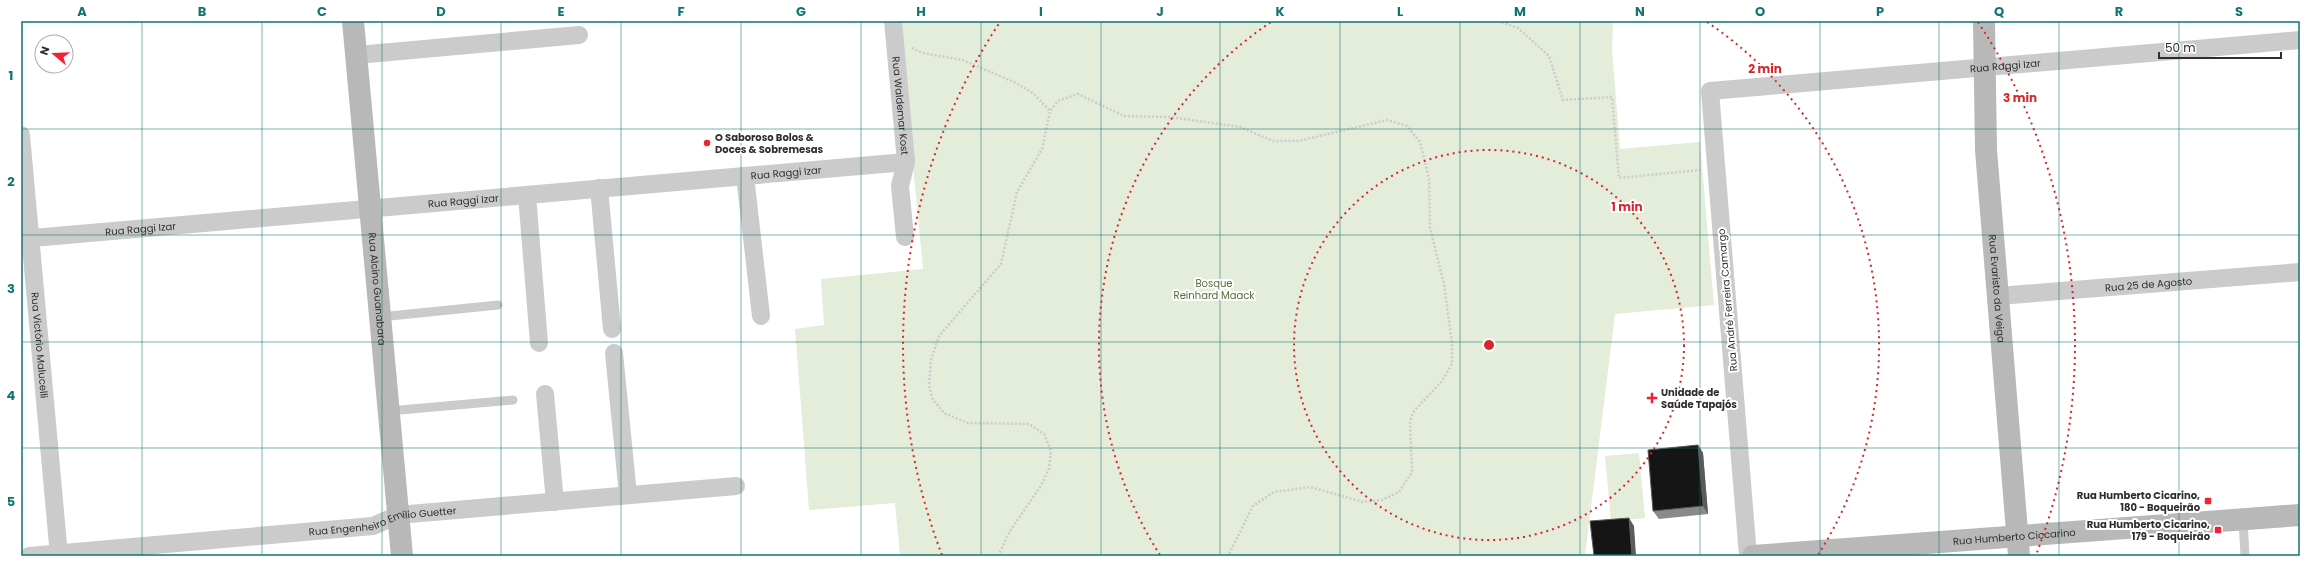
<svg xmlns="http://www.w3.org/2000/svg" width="2321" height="577" viewBox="0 0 2321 577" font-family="Poppins,sans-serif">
<rect width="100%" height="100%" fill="#fff"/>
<!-- green -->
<g fill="#e4ecda">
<path d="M 899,21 L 1613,21 L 1612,49 L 1620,149 L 1700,142 L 1714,305 L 1615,314 L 1585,556 L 900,556 L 895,503 L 809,510 L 795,329 L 824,325 L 821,279 L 923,269 Z"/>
<path d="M 1639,453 L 1645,518 L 1611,521 L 1605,456 Z"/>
</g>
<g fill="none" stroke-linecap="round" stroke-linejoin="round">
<!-- path -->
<g stroke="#cbcbcb" stroke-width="2.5" stroke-dasharray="2 2" stroke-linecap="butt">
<path d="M 1498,21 L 1518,28 L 1549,56 L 1563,100 L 1612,97 L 1619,178 L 1700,170"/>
<path d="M 912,48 L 922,53 L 963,60 L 1016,83 L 1033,93 L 1050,111"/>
<path d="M 998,556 L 1010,531 L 1040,487 L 1049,469 L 1051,451 L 1044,434 L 1029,424 L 968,423 L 944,413 L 932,398 L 929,385 L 931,360 L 939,336 L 1001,264 L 1017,192 L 1042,149 L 1050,111 L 1058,101 L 1078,94 L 1124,116 L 1170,117 L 1240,127 L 1273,141 L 1298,141 L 1387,120 L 1407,126 L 1420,142 L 1429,178 L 1430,228 L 1444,284 L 1452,343 L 1452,364 L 1442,381 L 1414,411 L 1410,421 L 1412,472 L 1399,492 L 1382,500 L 1363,502 L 1310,487 L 1274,492 L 1253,506 L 1228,556"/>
</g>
<!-- lane -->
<g stroke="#cbcbcb" stroke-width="9">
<path d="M 380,317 L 498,305"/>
<path d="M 389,411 L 513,400"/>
<path d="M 2243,519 L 2245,556"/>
</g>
<!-- street -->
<g stroke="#cbcbcb" stroke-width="18">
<path id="s1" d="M 893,21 L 906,162 L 900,186 L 905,237"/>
<path d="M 357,55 L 579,35"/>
<path id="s2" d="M 21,135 L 59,556"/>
<path d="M 745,176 L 761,316"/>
<path d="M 599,188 L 612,329"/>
<path d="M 527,195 L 539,343"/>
<path id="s3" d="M 21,239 L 906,162"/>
<path id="s4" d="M 1998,296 L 2300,272"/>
<path d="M 614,353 L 628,495"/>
<path d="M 545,394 L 555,502"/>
<path id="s5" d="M 29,556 L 373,526 L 398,515 L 736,486"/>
<path id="s6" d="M 1748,556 L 1710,91 L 2300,40"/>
</g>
<!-- secondary -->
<g stroke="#b8b8b8" stroke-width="22">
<path id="s7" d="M 353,21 L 402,556"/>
<path id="s8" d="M 1984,21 L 1986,150 L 2019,556"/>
<path id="s9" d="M 1753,556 L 2300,515"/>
</g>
</g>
<!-- wall -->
<path fill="#8a8a8a" d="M 1698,445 L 1703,453 L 1708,514 L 1659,519 L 1653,511 Z"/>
<!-- shaded-wall -->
<g fill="#5b5b5b">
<path d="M 1698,445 L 1703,453 L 1708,514 L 1703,506 Z"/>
<path d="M 1629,518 L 1634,526 L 1636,556 L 1632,556 Z"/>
</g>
<!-- building -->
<g fill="#151515" stroke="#5b5b5b">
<path d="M 1698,445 L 1703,506 L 1653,511 L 1648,450 Z"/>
<path d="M 1629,518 L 1632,556 L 1594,556 L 1590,521 Z"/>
</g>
<!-- grid -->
<path fill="none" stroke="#0f766e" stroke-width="1" stroke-opacity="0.55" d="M 142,21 L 142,556M 262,21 L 262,556M 382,21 L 382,556M 501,21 L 501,556M 621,21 L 621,556M 741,21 L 741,556M 861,21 L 861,556M 981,21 L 981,556M 1101,21 L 1101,556M 1220,21 L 1220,556M 1340,21 L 1340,556M 1460,21 L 1460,556M 1580,21 L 1580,556M 1700,21 L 1700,556M 1820,21 L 1820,556M 1939,21 L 1939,556M 2059,21 L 2059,556M 2179,21 L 2179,556M 21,129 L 2300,129M 21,235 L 2300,235M 21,342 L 2300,342M 21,448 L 2300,448"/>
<!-- distance rings -->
<g fill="none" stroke="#d62828" stroke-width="2" stroke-dasharray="2 4">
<circle cx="1489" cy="345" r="195"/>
<path d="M1160 555A390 390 0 0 1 1271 22M1707 22A390 390 0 0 1 1818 555"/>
<path d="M942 555A586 586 0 0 1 1000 22M1978 22A586 586 0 0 1 2036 555"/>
</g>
<!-- markers -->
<g fill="#f22337" stroke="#fff" stroke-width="1.5">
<circle cx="707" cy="143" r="4"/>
<path d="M1650 392h4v4h4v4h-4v4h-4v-4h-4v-4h4z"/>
<rect x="2204" y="497" width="8" height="8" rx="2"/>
<rect x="2214" y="526" width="8" height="8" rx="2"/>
</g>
<g text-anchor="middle" stroke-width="4" stroke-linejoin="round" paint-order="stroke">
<!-- street labels -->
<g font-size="10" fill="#2e2e2e" stroke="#fff">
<text dy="4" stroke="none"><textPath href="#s6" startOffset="763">Rua Raggi Izar</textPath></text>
<text dy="4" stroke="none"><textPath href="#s1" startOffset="85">Rua Waldemar Kost</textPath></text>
<text dy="4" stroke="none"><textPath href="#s3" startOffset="768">Rua Raggi Izar</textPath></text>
<text dy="4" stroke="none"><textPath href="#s3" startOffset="444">Rua Raggi Izar</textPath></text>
<text dy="4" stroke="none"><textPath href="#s3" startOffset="120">Rua Raggi Izar</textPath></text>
<text dy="4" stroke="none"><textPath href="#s4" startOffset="151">Rua 25 de Agosto</textPath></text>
<text dy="4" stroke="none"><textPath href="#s7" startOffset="269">Rua Alcino Guanabara</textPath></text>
<text dy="4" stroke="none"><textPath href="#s8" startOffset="268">Rua Evaristo da Veiga</textPath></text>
<text transform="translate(1727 300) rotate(-95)" y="4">Rua André Ferreira Camargo</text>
<text dy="4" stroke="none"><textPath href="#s2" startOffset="211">Rua Victório Malucelli</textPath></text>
<text dy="4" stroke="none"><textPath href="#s5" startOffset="356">Rua Engenheiro Emílio Guetter</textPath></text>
<text dy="4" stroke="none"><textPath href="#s9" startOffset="262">Rua Humberto Ciccarino</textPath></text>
</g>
<!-- poi labels -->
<g font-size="10" font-weight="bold" fill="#2e2e2e" stroke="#fff" text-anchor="start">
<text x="715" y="141">O Saboroso Bolos &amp;<tspan x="715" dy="12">Doces &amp; Sobremesas</tspan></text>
<text x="1661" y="396">Unidade de<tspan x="1661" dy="12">Saúde Tapajós</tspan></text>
<text x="2200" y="499" text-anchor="end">Rua Humberto Cicarino,<tspan x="2200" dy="12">180 - Boqueirão</tspan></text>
<text x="2210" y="528" text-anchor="end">Rua Humberto Cicarino,<tspan x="2210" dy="12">179 - Boqueirão</tspan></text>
</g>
<!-- park labels -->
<g font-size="10" fill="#526d38" stroke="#fff">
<text x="1214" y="287">Bosque<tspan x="1214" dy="12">Reinhard Maack</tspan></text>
</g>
</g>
<circle cx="1489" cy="345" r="6" fill="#d62828" stroke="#fff" stroke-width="2"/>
<g font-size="12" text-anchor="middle" font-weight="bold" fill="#d62828" stroke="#fff" stroke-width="4" stroke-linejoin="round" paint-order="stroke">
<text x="1765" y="73">2 min</text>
<text x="2020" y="102">3 min</text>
<text x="1627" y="211">1 min</text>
</g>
<!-- border -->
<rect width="2321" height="577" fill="none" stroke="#ffffff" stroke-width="44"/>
<!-- north arrow -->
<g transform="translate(54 54) rotate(289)"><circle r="19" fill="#ffffff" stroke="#ababab"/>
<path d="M0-3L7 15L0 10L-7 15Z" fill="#f22337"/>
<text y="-6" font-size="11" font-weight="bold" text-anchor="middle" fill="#2e2e2e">N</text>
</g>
<!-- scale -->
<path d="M2159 52v6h122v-6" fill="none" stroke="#2e2e2e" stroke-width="2"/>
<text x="2165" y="52" font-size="12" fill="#2e2e2e" stroke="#ffffff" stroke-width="3" paint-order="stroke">50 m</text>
<rect x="22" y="22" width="2277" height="533" fill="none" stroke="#0f766e" stroke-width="1.5"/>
<g font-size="13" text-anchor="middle" font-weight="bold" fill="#0f766e">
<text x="82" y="16">A</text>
<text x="202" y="16">B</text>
<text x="322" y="16">C</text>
<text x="441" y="16">D</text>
<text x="561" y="16">E</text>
<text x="681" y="16">F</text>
<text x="801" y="16">G</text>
<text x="921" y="16">H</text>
<text x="1041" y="16">I</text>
<text x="1160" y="16">J</text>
<text x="1280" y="16">K</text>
<text x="1400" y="16">L</text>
<text x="1520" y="16">M</text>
<text x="1640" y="16">N</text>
<text x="1760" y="16">O</text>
<text x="1880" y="16">P</text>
<text x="1999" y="16">Q</text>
<text x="2119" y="16">R</text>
<text x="2239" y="16">S</text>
<text x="11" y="80">1</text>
<text x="11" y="186">2</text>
<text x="11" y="293">3</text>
<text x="11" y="400">4</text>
<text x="11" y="506">5</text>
</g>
</svg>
